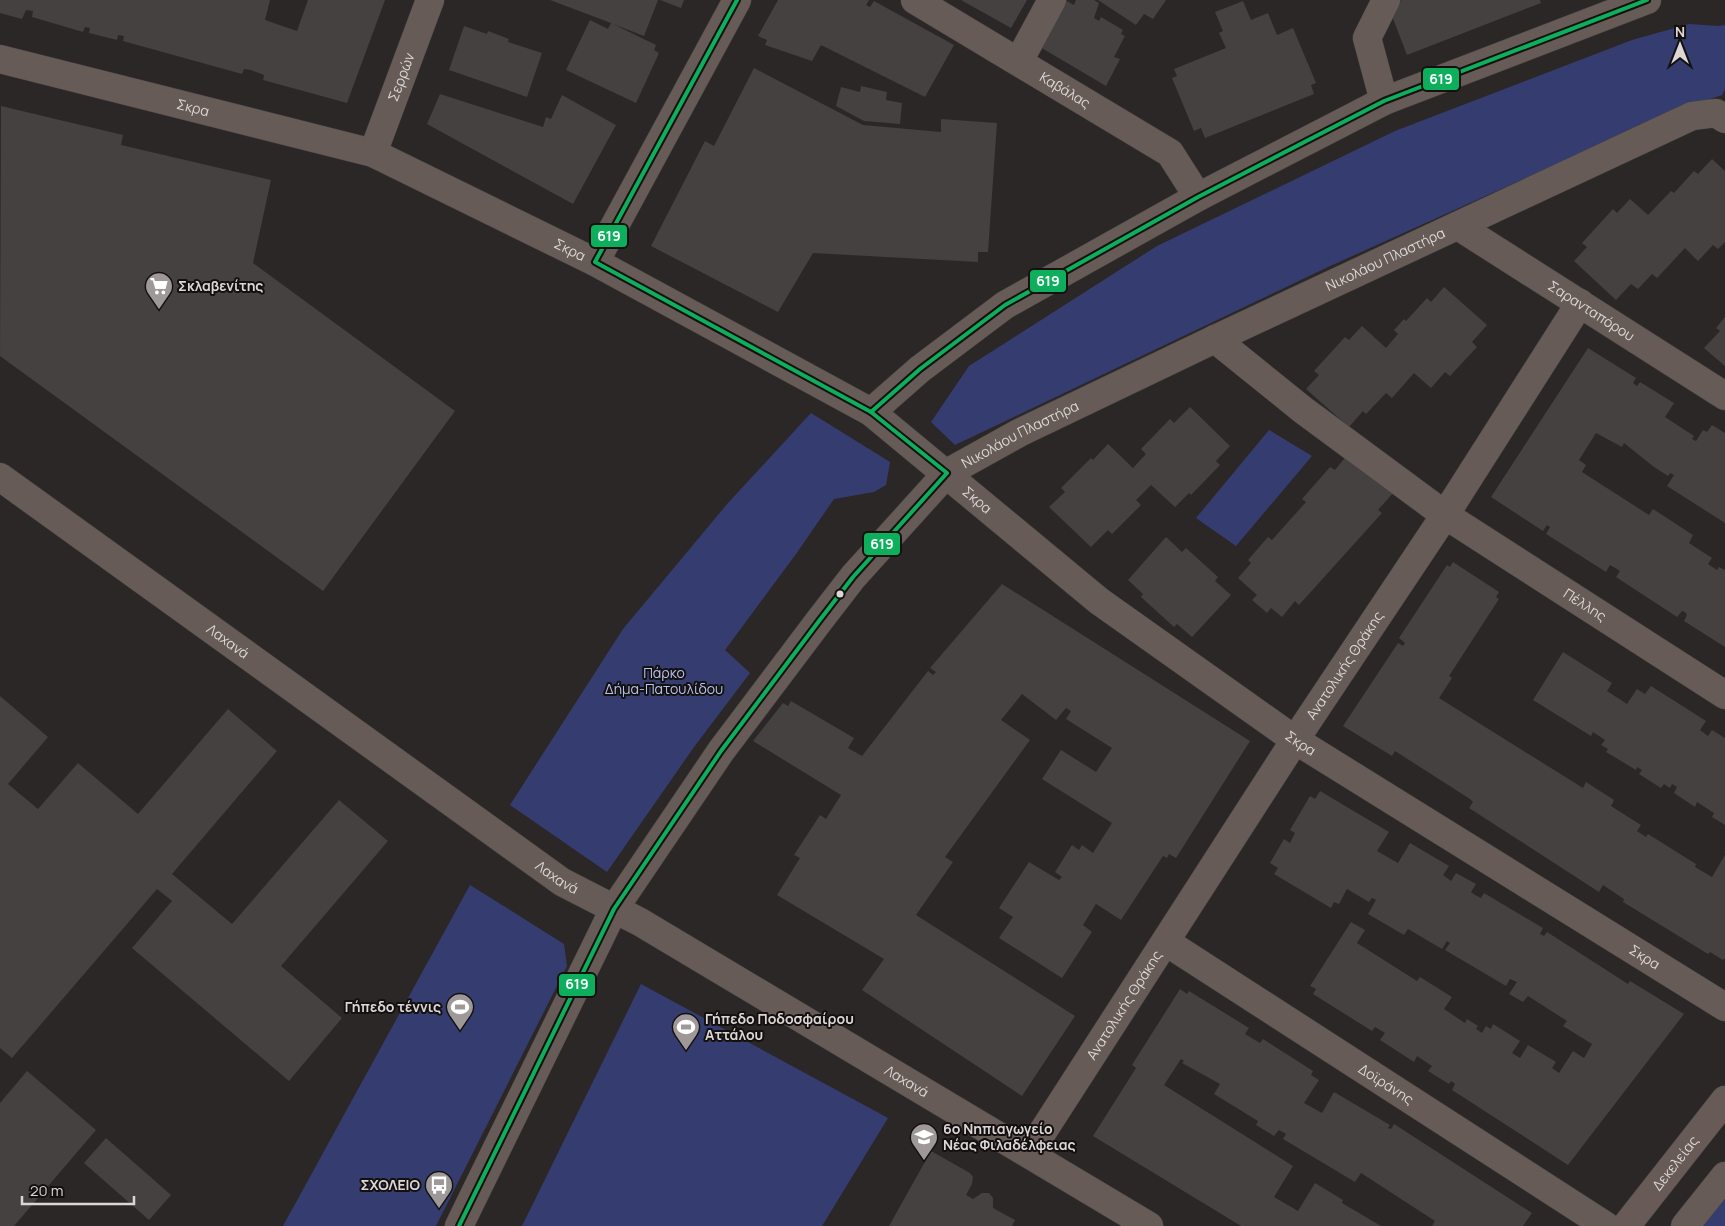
<svg xmlns="http://www.w3.org/2000/svg" width="1725" height="1226" viewBox="0 0 1725 1226" font-family="Manrope,sans-serif">
<rect width="100%" height="100%" fill="#2b2726"/>
<!-- park -->
<g fill="#353d70">
<path d="M 1689,24 L 1718,26 L 1725,25 L 1725,89 L 1722,95 L 1674,111 L 1328,267 L 955,445 L 931,422 L 969,366 L 1157,246 L 1395,131 L 1632,40 Z"/>
<path d="M 811,413 L 890,462 L 886,485 L 874,492 L 834,499 L 796,554 L 725,650 L 750,673 L 694,747 L 607,872 L 510,805 L 623,629 L 728,503 Z"/>
<path d="M 1269,430 L 1312,456 L 1236,546 L 1196,518 Z"/>
<path d="M 470,885 L 564,944 L 567,966 L 436,1226 L 283,1226 Z"/>
<path d="M 641,984 L 888,1118 L 822,1226 L 522,1226 Z"/>
<path d="M 1725,1191 L 1725,1226 L 1696,1226 Z"/>
</g>
<!-- building -->
<g fill="#444140">
<path d="M 0,0 L 270,0 L 265,20 L 297,31 L 308,0 L 385,0 L 347,103 L 263,80 L 264,75 L 251,70 L 244,69 L 242,74 L 123,41 L 124,36 L 118,35 L 117,40 L 89,33 L 90,28 L 85,27 L 83,32 L 32,17 L 33,11 L 26,10 L 22,19 L 0,13 Z"/>
<path d="M 550,0 L 658,0 L 644,36 L 613,24 L 656,45 L 654,50 L 659,53 L 636,103 L 566,70 L 590,20 L 608,29 L 611,23 Z"/>
<path d="M 660,0 L 684,0 L 681,8 Z"/>
<path d="M 778,0 L 869,0 L 866,5 L 870,7 L 874,1 L 954,45 L 925,97 L 821,45 L 812,61 L 765,45 L 767,40 L 758,36 Z"/>
<path d="M 961,0 L 1027,0 L 1011,28 Z"/>
<path d="M 1065,0 L 1074,5 L 1076,0 L 1094,0 L 1099,3 L 1094,18 L 1099,21 L 1101,17 L 1123,30 L 1121,34 L 1125,36 L 1114,57 L 1120,59 L 1106,86 L 1035,44 Z"/>
<path d="M 1098,0 L 1166,0 L 1153,19 L 1144,14 L 1136,25 Z"/>
<path d="M 1401,0 L 1540,0 L 1541,3 L 1407,55 L 1392,16 Z"/>
<path d="M 1243,1 L 1251,20 L 1268,13 L 1277,35 L 1293,28 L 1316,83 L 1311,85 L 1314,94 L 1205,138 L 1201,128 L 1194,131 L 1172,78 L 1177,76 L 1174,69 L 1226,48 L 1219,33 L 1223,31 L 1215,12 Z"/>
<path d="M 464,26 L 487,34 L 488,31 L 509,39 L 508,42 L 542,53 L 527,97 L 449,70 Z"/>
<path d="M 754,68 L 863,125 L 941,132 L 941,119 L 997,123 L 988,252 L 978,252 L 978,262 L 813,253 L 778,312 L 651,246 L 705,141 L 714,146 Z"/>
<path d="M 861,86 L 887,92 L 886,100 L 902,103 L 900,124 L 864,121 L 836,106 L 841,87 L 860,92 Z"/>
<path d="M 440,94 L 543,127 L 546,117 L 551,119 L 562,95 L 616,125 L 573,204 L 427,124 Z"/>
<path d="M 1,106 L 123,135 L 121,145 L 271,180 L 253,263 L 455,411 L 323,591 L 0,356 Z"/>
<path d="M 1712,159 L 1725,171 L 1725,242 L 1718,249 L 1713,245 L 1698,261 L 1685,248 L 1657,278 L 1652,274 L 1638,289 L 1631,284 L 1616,300 L 1574,261 L 1587,247 L 1582,243 L 1613,209 L 1617,213 L 1630,199 L 1648,215 L 1671,191 L 1674,193 L 1694,171 L 1698,174 Z"/>
<path d="M 1444,287 L 1487,325 L 1472,342 L 1477,347 L 1450,376 L 1445,372 L 1431,388 L 1414,373 L 1392,398 L 1386,393 L 1366,414 L 1363,411 L 1349,427 L 1306,389 L 1319,375 L 1314,371 L 1345,337 L 1349,340 L 1362,326 L 1386,348 L 1398,334 L 1394,330 L 1404,319 L 1406,321 L 1427,298 L 1431,302 Z"/>
<path d="M 1725,317 L 1725,366 L 1704,348 L 1720,331 L 1716,328 Z"/>
<path d="M 1588,348 L 1636,378 L 1633,383 L 1637,386 L 1640,382 L 1674,403 L 1665,417 L 1694,436 L 1692,439 L 1696,441 L 1703,430 L 1707,432 L 1712,425 L 1725,433 L 1725,523 L 1667,486 L 1674,475 L 1670,473 L 1668,476 L 1654,467 L 1624,443 L 1622,447 L 1596,433 L 1579,460 L 1586,465 L 1582,472 L 1649,515 L 1653,509 L 1693,535 L 1689,543 L 1712,558 L 1708,564 L 1717,570 L 1719,567 L 1725,570 L 1725,647 L 1684,621 L 1687,615 L 1685,612 L 1682,611 L 1677,617 L 1616,577 L 1620,571 L 1610,565 L 1606,572 L 1546,534 L 1550,527 L 1547,525 L 1543,531 L 1491,497 Z"/>
<path d="M 1190,407 L 1230,446 L 1216,461 L 1220,465 L 1191,495 L 1189,493 L 1175,507 L 1151,485 L 1136,500 L 1141,505 L 1112,534 L 1108,530 L 1091,547 L 1049,507 L 1065,492 L 1061,488 L 1091,458 L 1093,460 L 1108,444 L 1133,468 L 1146,454 L 1141,449 L 1170,419 L 1174,423 Z"/>
<path d="M 1349,453 L 1393,493 L 1378,510 L 1382,513 L 1299,605 L 1295,601 L 1282,617 L 1271,608 L 1267,613 L 1252,600 L 1257,595 L 1238,578 L 1251,563 L 1248,560 L 1268,537 L 1272,540 L 1306,502 L 1302,499 L 1330,467 L 1335,470 Z"/>
<path d="M 1166,537 L 1182,552 L 1186,548 L 1218,577 L 1215,581 L 1231,595 L 1192,637 L 1177,624 L 1174,627 L 1141,597 L 1143,594 L 1128,580 Z"/>
<path d="M 1453,562 L 1499,592 L 1496,597 L 1499,599 L 1449,676 L 1452,678 L 1439,698 L 1583,788 L 1586,782 L 1614,800 L 1611,806 L 1641,825 L 1637,831 L 1646,837 L 1648,834 L 1696,864 L 1695,867 L 1712,877 L 1725,855 L 1725,958 L 1723,960 L 1710,952 L 1708,954 L 1623,902 L 1624,899 L 1603,885 L 1599,892 L 1469,808 L 1473,802 L 1470,799 L 1395,751 L 1392,756 L 1343,726 L 1398,643 L 1403,646 L 1405,643 L 1399,638 L 1447,565 L 1450,567 Z"/>
<path d="M 1002,584 L 1250,741 L 1176,858 L 1169,854 L 1167,858 L 1163,856 L 1121,920 L 1096,904 L 1083,925 L 1092,932 L 1062,978 L 999,938 L 1013,917 L 999,908 L 1029,862 L 1059,880 L 1062,877 L 1055,872 L 1072,845 L 1079,850 L 1082,845 L 1093,853 L 1112,823 L 1042,779 L 1061,750 L 1096,772 L 1112,748 L 1066,719 L 1071,711 L 1066,708 L 1056,720 L 1022,694 L 1001,720 L 1030,740 L 945,857 L 953,862 L 916,915 L 1075,1016 L 1022,1096 L 862,990 L 884,959 L 777,895 L 800,858 L 794,855 L 820,815 L 826,819 L 841,795 L 753,741 L 783,703 L 788,706 L 791,701 L 854,738 L 848,748 L 862,756 L 928,671 L 933,675 L 936,672 L 930,668 Z"/>
<path d="M 1563,652 L 1612,683 L 1607,691 L 1627,704 L 1637,689 L 1645,694 L 1651,686 L 1706,721 L 1700,730 L 1708,736 L 1712,730 L 1725,738 L 1725,825 L 1712,817 L 1714,813 L 1697,802 L 1695,807 L 1674,793 L 1677,787 L 1672,784 L 1670,788 L 1664,784 L 1661,788 L 1639,774 L 1642,770 L 1637,767 L 1636,770 L 1606,752 L 1608,749 L 1601,745 L 1605,740 L 1593,732 L 1591,736 L 1533,700 Z"/>
<path d="M 0,696 L 48,737 L 8,784 L 38,809 L 78,763 L 138,814 L 228,709 L 277,751 L 172,874 L 232,924 L 339,800 L 388,841 L 281,966 L 342,1018 L 289,1081 L 132,948 L 172,901 L 157,889 L 12,1058 L 0,1048 Z"/>
<path d="M 1320,791 L 1389,832 L 1377,851 L 1398,863 L 1410,843 L 1449,866 L 1443,875 L 1451,881 L 1456,873 L 1476,884 L 1471,892 L 1475,895 L 1481,898 L 1484,893 L 1543,928 L 1540,934 L 1544,936 L 1547,932 L 1628,984 L 1630,981 L 1684,1014 L 1568,1165 L 1452,1090 L 1455,1084 L 1451,1081 L 1449,1084 L 1428,1071 L 1432,1066 L 1417,1056 L 1414,1062 L 1380,1040 L 1385,1033 L 1375,1027 L 1372,1031 L 1313,994 L 1316,989 L 1310,986 L 1351,922 L 1365,930 L 1357,943 L 1417,981 L 1420,977 L 1452,997 L 1444,1009 L 1465,1023 L 1467,1019 L 1478,1026 L 1476,1029 L 1482,1033 L 1486,1026 L 1491,1029 L 1493,1024 L 1520,1041 L 1512,1053 L 1520,1058 L 1528,1045 L 1556,1062 L 1552,1068 L 1559,1073 L 1573,1051 L 1584,1058 L 1592,1044 L 1563,1026 L 1567,1021 L 1528,996 L 1523,1002 L 1509,994 L 1517,982 L 1510,979 L 1506,986 L 1445,950 L 1450,943 L 1447,941 L 1442,949 L 1408,929 L 1404,935 L 1368,914 L 1376,900 L 1372,898 L 1369,902 L 1347,889 L 1339,904 L 1334,902 L 1331,908 L 1274,874 L 1278,868 L 1270,863 L 1284,839 L 1290,843 L 1295,833 L 1290,830 L 1310,796 L 1315,799 Z"/>
<path d="M 1180,989 L 1187,994 L 1189,991 L 1249,1028 L 1245,1034 L 1260,1043 L 1263,1039 L 1313,1071 L 1311,1075 L 1319,1080 L 1304,1103 L 1322,1113 L 1334,1092 L 1390,1125 L 1388,1128 L 1391,1129 L 1394,1124 L 1532,1213 L 1523,1226 L 1432,1226 L 1435,1221 L 1361,1173 L 1355,1182 L 1283,1139 L 1286,1134 L 1279,1130 L 1274,1136 L 1256,1125 L 1258,1121 L 1214,1094 L 1220,1084 L 1182,1063 L 1184,1061 L 1181,1059 L 1164,1085 L 1293,1166 L 1274,1197 L 1298,1211 L 1315,1183 L 1343,1200 L 1342,1203 L 1381,1226 L 1241,1226 L 1093,1136 L 1136,1068 L 1132,1065 Z"/>
<path d="M 27,1071 L 96,1130 L 14,1226 L 0,1226 L 0,1103 Z"/>
<path d="M 106,1138 L 171,1195 L 149,1220 L 84,1163 Z"/>
<path d="M 931,1151 L 970,1173 L 973,1177 L 972,1184 L 966,1195 L 973,1199 L 982,1193 L 989,1193 L 993,1198 L 993,1208 L 1015,1220 L 1012,1226 L 889,1226 Z"/>
</g>
<g fill="none" stroke-linecap="round" stroke-linejoin="round">
<!-- minor casing -->
<g stroke="#464443" stroke-width="29">
<g id="minor">
<path id="s1" d="M 915,0 L 1170,153 L 1198,197"/>
<path id="s2" d="M 0,59 L 373,153 L 595,262 L 871,412 L 1099,601 L 1295,740 L 1725,1007"/>
<path d="M 1019,61 L 1052,0"/>
<path d="M 1384,101 L 1367,38 L 1386,0"/>
<path id="s3" d="M 373,153 L 430,0"/>
<path id="s4" d="M 1458,226 L 1725,396"/>
<path d="M 595,262 L 737,0"/>
<path id="s5" d="M 1215,339 L 1303,410 L 1445,515 L 1725,695"/>
<path d="M 871,412 L 920,369 L 1005,305 L 1198,197 L 1384,101 L 1647,0"/>
<path id="s6" d="M 0,477 L 562,882 L 640,922 L 1149,1226"/>
<path id="s7" d="M 1166,942 L 1606,1226"/>
<path id="s8" d="M 1029,1153 L 1295,740 L 1445,515 L 1580,303"/>
<path id="s9" d="M 459,1226 L 614,909 L 721,751 L 819,621 L 853,577 L 947,473 L 1019,433 L 1215,339 L 1692,116 L 1716,113 L 1725,119"/>
<path d="M 1685,1226 L 1725,1176"/>
</g>
</g>
<!-- major casing -->
<g stroke="#464443" stroke-width="29">
<g id="major">
<path id="s10" d="M 1626,1226 L 1725,1100"/>
</g>
</g>
<!-- minor -->
<use href="#minor" stroke="#675b57" stroke-width="28"/>
<!-- major -->
<use href="#major" stroke="#685b57" stroke-width="28"/>
<!-- bus-1 casing -->
<g stroke="#13100f" stroke-width="8">
<g id="bus-1">
<path d="M 871,412 L 920,369 L 1005,305 L 1198,197 L 1384,101 L 1647,0"/>
<path d="M 459,1226 L 614,909 L 721,751 L 819,621 L 853,577 L 947,473 L 871,412 L 595,262 L 737,0"/>
</g>
</g>
<!-- bus-1 -->
<use href="#bus-1" stroke="#0daf5c" stroke-width="4"/>
</g>
<!-- icons -->
<defs>
<g id="supermarket-pin" transform="scale(1.4375)"><path d="M0 17L-7.5 6A9.5 9.5 0 1 1 7.5 6Z" fill="#9e9998" stroke="#13100f"/><path d="M-6-5.5h2.5l.6 2H6L4.5 2H-2.5L-4.4-4H-6ZM-1.5 3.2a1.3 1.3 0 1 0 .1 0ZM3 3.2a1.3 1.3 0 1 0 .1 0Z" fill="#fff"/></g>
<g id="stadium-pin" transform="scale(1.4375)"><path d="M0 17L-7.5 6A9.5 9.5 0 1 1 7.5 6Z" fill="#9e9998" stroke="#13100f"/><path d="M0-5a6.5 5 0 1 0 0 10a6.5 5 0 1 0 0-10ZM-3.5-1.8h7v3.6h-7Z" fill="#fff"/></g>
<g id="school-pin" transform="scale(1.4375)"><path d="M0 17L-7.5 6A9.5 9.5 0 1 1 7.5 6Z" fill="#9e9998" stroke="#13100f"/><path d="M0-5L7-2L0 1L-7-2ZM-4 1L0 2.5L4 1V4Q0 6-4 4Z" fill="#fff"/></g>
<g id="bus-pin" transform="scale(1.4375)"><path d="M0 17L-7.5 6A9.5 9.5 0 1 1 7.5 6Z" fill="#9e9998" stroke="#13100f"/><path d="M-5-6H5V4H4V6H2V4H-2V6H-4V4H-5ZM-3.5-4V0h7V-4ZM-3.5 1.2v1.5H-2V1.2ZM2 1.2v1.5H3.5V1.2Z" fill="#fff"/></g>
</defs>
<g fill-rule="evenodd">
<use href="#supermarket-pin" x="159" y="286"/>
<use href="#stadium-pin" x="460" y="1007"/>
<use href="#stadium-pin" x="686" y="1027"/>
<use href="#school-pin" x="924" y="1137"/>
<use href="#bus-pin" x="439" y="1185"/>
</g>
<!-- markers -->
<circle fill="#dcd7d6" stroke="#13100f" stroke-width="2" cx="840" cy="594" r="4.5"/>
<g text-anchor="middle" stroke-width="4" stroke-linejoin="round" paint-order="stroke">
<!-- street labels -->
<g font-size="14" fill="#dcd7d6" stroke="#13100f">
<text dy="5" stroke="none"><textPath href="#s3" startOffset="81">Σερρών</textPath></text>
<text dy="5" stroke="none"><textPath href="#s1" startOffset="175">Καβάλας</textPath></text>
<text dy="5" stroke="none"><textPath href="#s2" startOffset="199">Σκρα</textPath></text>
<text dy="5" stroke="none"><textPath href="#s2" startOffset="604">Σκρα</textPath></text>
<text dy="5" stroke="none"><textPath href="#s9" startOffset="1390">Νικολάου Πλαστήρα</textPath></text>
<text dy="5" stroke="none"><textPath href="#s4" startOffset="158">Σαρανταπόρου</textPath></text>
<text dy="5" stroke="none"><textPath href="#s9" startOffset="985">Νικολάου Πλαστήρα</textPath></text>
<text dy="5" stroke="none"><textPath href="#s2" startOffset="1084">Σκρα</textPath></text>
<text dy="5" stroke="none"><textPath href="#s5" startOffset="456">Πέλλης</textPath></text>
<text dy="5" stroke="none"><textPath href="#s6" startOffset="281">Λαχανά</textPath></text>
<text dy="5" stroke="none"><textPath href="#s8" startOffset="581">Ανατολικής Θράκης</textPath></text>
<text dy="5" stroke="none"><textPath href="#s2" startOffset="1489">Σκρα</textPath></text>
<text dy="5" stroke="none"><textPath href="#s6" startOffset="686">Λαχανά</textPath></text>
<text dy="5" stroke="none"><textPath href="#s2" startOffset="1894">Σκρα</textPath></text>
<text dy="5" stroke="none"><textPath href="#s8" startOffset="176">Ανατολικής Θράκης</textPath></text>
<text dy="5" stroke="none"><textPath href="#s6" startOffset="1091">Λαχανά</textPath></text>
<text dy="5" stroke="none"><textPath href="#s7" startOffset="262">Δοϊράνης</textPath></text>
<text dy="5" stroke="none"><textPath href="#s10" startOffset="80">Δεκελείας</textPath></text>
</g>
<!-- poi labels -->
<g font-size="14" font-weight="bold" fill="#dcd7d6" stroke="#13100f" text-anchor="start">
<text x="178" y="291">Σκλαβενίτης</text>
<text x="441" y="1012" text-anchor="end">Γήπεδο τέννις</text>
<text x="705" y="1024">Γήπεδο Ποδοσφαίρου<tspan x="705" dy="16">Αττάλου</tspan></text>
<text x="943" y="1134">6ο Νηπιαγωγείο<tspan x="943" dy="16">Νέας Φιλαδέλφειας</tspan></text>
<text x="420" y="1190" text-anchor="end">ΣΧΟΛΕΙΟ</text>
</g>
<!-- park labels -->
<g font-size="14" fill="#b7c3ee" stroke="#13100f">
<text x="664" y="678">Πάρκο<tspan x="664" dy="16">Δήμα-Πατουλίδου</tspan></text>
</g>
</g>
<g stroke="#13100f" stroke-width="2">
<rect x="1422" y="67" width="38" height="24" rx="5" fill="#0daf5c"/>
<rect x="590" y="224" width="38" height="24" rx="5" fill="#0daf5c"/>
<rect x="1029" y="269" width="38" height="24" rx="5" fill="#0daf5c"/>
<rect x="863" y="532" width="38" height="24" rx="5" fill="#0daf5c"/>
<rect x="558" y="973" width="38" height="24" rx="5" fill="#0daf5c"/>
</g>
<g font-size="14" text-anchor="middle" font-weight="bold" fill="#fff">
<text x="1441" y="84">619</text>
<text x="609" y="241">619</text>
<text x="1048" y="286">619</text>
<text x="882" y="549">619</text>
<text x="577" y="989">619</text>
</g>
<!-- north arrow -->
<g transform="translate(1680 45)" stroke="#13100f" stroke-width="4" paint-order="stroke">
<path d="M0-4L9 19L0 12L-9 19Z" fill="#dcd7d6"/>
<text y="-8" font-size="14" font-weight="bold" text-anchor="middle" fill="#dcd7d6">N</text>
</g>
<!-- scale -->
<path d="M22 1196v8h112v-8" fill="none" stroke="#dcd7d6" stroke-width="2.5"/>
<text x="30" y="1196" font-size="15" fill="#dcd7d6" stroke="#13100f" stroke-width="4" paint-order="stroke">20 m</text>
</svg>
